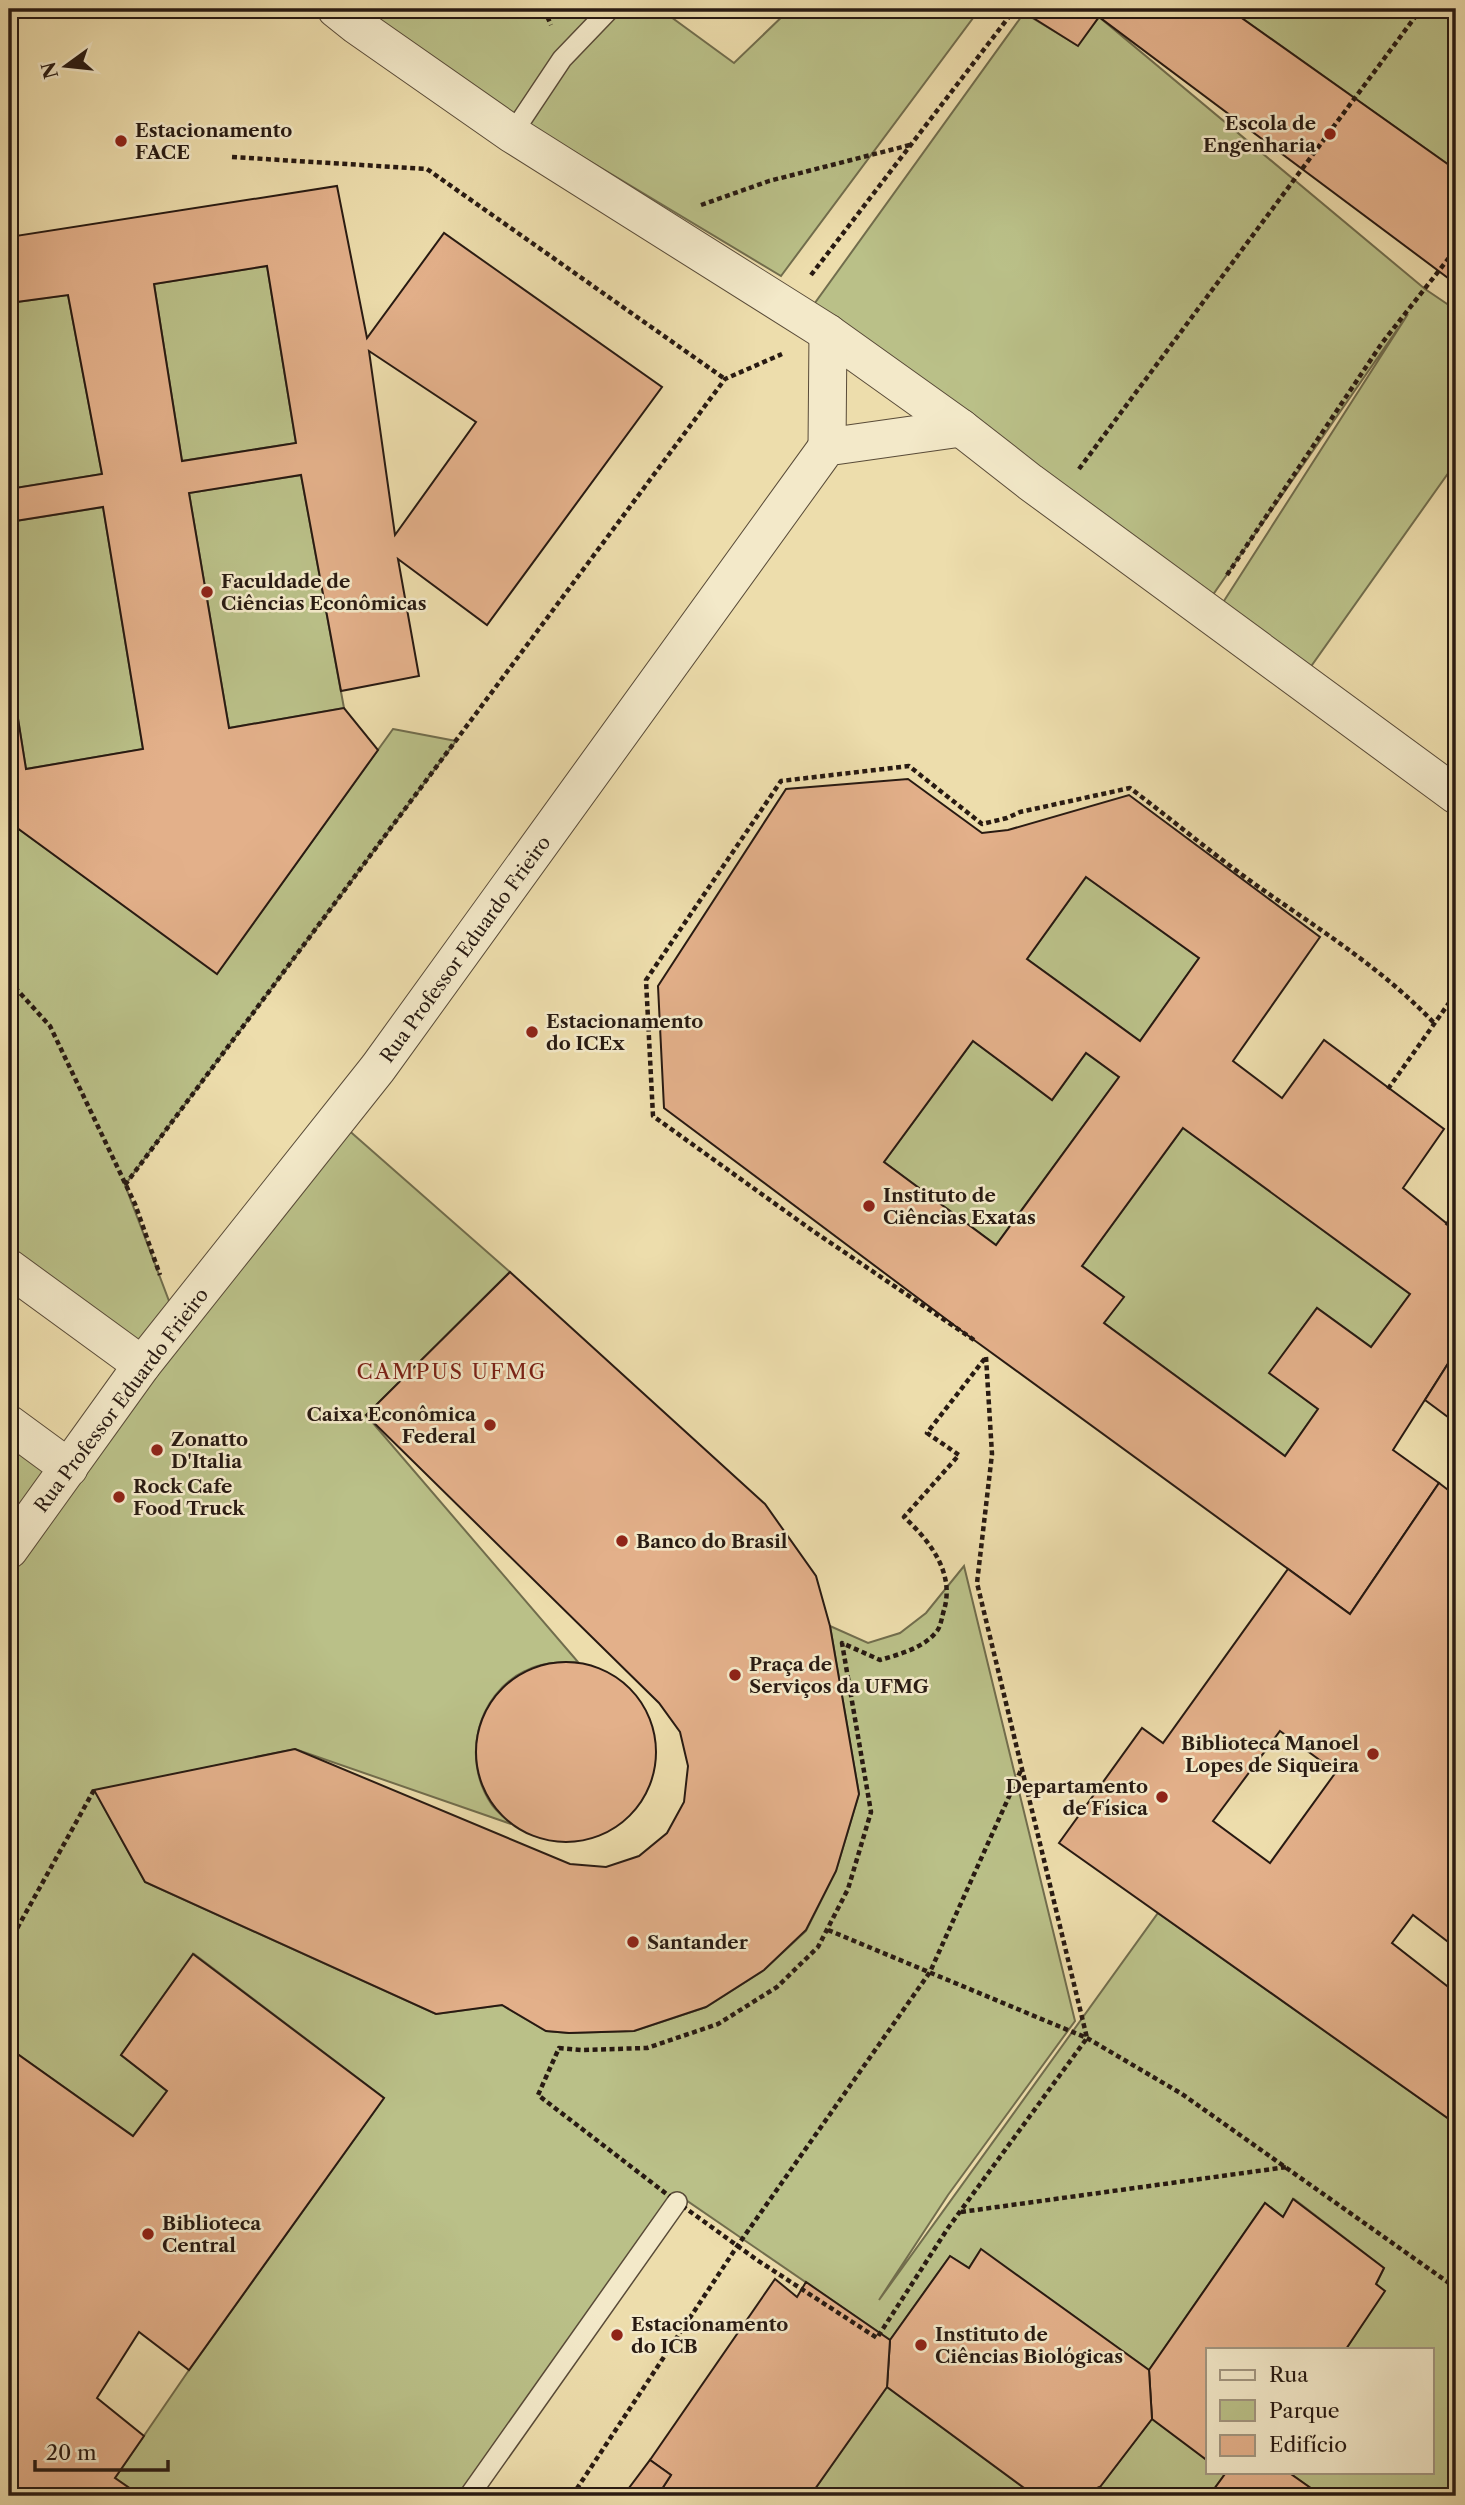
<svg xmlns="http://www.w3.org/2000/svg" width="1465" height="2505" viewBox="0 0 1465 2505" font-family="'Libre Caslon Text',serif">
<rect width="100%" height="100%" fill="#edddac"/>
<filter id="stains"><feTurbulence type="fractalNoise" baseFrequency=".00286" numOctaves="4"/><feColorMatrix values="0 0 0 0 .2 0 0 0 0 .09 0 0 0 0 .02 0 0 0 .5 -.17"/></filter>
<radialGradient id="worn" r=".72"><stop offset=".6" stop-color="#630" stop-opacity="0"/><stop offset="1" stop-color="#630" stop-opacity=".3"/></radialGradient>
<!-- green -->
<g fill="#bac088" stroke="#716d4d" stroke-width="2">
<path d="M 336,9 L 660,9 L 734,63 L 790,9 L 968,9 L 976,14 L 781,276 Z"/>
<path d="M 1229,9 L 1456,9 L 1456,170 Z"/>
<path d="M 1024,13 L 1077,45 L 1099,17 L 1425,289 L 1456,310 L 1456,466 L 1454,465 L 1307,672 L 1222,604 L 1408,314 L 1203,609 L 812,307 Z"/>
<path d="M 267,266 L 296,443 L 182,461 L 154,284 Z"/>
<path d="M 68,295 L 102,474 L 9,489 L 9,303 Z"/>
<path d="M 301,475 L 344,708 L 229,728 L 189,493 Z"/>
<path d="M 103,507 L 143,749 L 26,769 L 9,662 L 9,522 Z"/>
<path d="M 393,729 L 456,741 L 125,1185 L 177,1322 L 142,1365 L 9,1268 L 9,822 L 217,973 Z"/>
<path d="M 1086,877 L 1199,958 L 1140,1041 L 1027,959 Z"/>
<path d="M 973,1041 L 1052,1100 L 1086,1053 L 1119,1077 L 996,1245 L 884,1162 Z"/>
<path d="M 337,1120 L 510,1272 L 366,1415 L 578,1662 C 560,1662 541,1662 525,1671 C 476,1695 461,1760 492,1805 C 497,1812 505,1818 511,1824 L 295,1749 L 95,1791 L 145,1882 L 436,2014 L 502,2005 L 546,2031 L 569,2033 L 634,2031 L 706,2007 L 764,1970 L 806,1931 L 836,1871 L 859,1794 L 830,1626 L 868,1643 L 900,1633 L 926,1613 L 964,1566 L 1075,2021 L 948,2195 L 879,2300 L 1158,1913 L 1456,2124 L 1456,2496 L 1322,2496 L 1288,2472 L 1432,2472 L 1432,2349 L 1346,2349 L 1384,2291 L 1376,2284 L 1384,2268 L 1294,2199 L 1283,2217 L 1265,2203 L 1149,2370 L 981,2250 L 969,2268 L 950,2256 L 890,2340 L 677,2194 L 464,2496 L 141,2496 L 115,2478 L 189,2370 L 384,2098 L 194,1954 L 121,2055 L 167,2091 L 133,2136 L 9,2048 L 9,1570 Z"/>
<path d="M 1183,1128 L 1410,1294 L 1371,1347 L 1317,1308 L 1270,1373 L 1318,1409 L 1285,1456 L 1104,1323 L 1123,1297 L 1082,1266 Z"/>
<path d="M 9,1424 L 69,1468 L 9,1547 Z"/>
<path d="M 887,2387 L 1035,2496 L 810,2496 Z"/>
<path d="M 1152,2419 L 1208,2461 L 1208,2472 L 1221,2472 L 1225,2474 L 1209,2496 L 1112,2496 L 1100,2487 Z"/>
</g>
<!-- building -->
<g fill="#e3b08a" stroke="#281a12" stroke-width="2" fill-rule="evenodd">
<path d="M 1019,9 L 1229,9 L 1456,170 L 1456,284 L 1099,17 L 1078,46 Z"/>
<path d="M 337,186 L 367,338 L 444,233 L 662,387 L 487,625 L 398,559 L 419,676 L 341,691 L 301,475 L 189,493 L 229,728 L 344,708 L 378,750 L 217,974 L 9,822 L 9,662 L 26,769 L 143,749 L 103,507 L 9,522 L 9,489 L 102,474 L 68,295 L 9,303 L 9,237 ZM 267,266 L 296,443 L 182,461 L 154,284 ZM 369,351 L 476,422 L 395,535 Z"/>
<path d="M 908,779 L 982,833 L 1008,830 L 1129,795 L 1320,937 L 1233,1061 L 1282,1098 L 1324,1040 L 1444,1129 L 1403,1188 L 1456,1231 L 1456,1351 L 1393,1450 L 1439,1483 L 1350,1614 L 974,1340 L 664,1108 L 658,986 L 786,789 ZM 1086,877 L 1199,958 L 1140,1041 L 1027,959 ZM 973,1041 L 1052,1100 L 1086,1053 L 1119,1077 L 996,1245 L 884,1162 ZM 1183,1128 L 1410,1294 L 1371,1347 L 1317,1308 L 1269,1373 L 1318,1409 L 1285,1456 L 1104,1323 L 1124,1297 L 1082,1266 Z"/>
<path d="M 1456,1209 L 1456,1231 L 1446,1224 Z"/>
<path d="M 510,1272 L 765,1504 L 816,1576 L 830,1626 L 859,1794 L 836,1871 L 806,1930 L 764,1970 L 706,2007 L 634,2031 L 569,2033 L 546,2031 L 502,2005 L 436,2014 L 145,1882 L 94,1790 L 295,1749 L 570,1864 L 606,1867 L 639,1856 L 667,1833 L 684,1802 L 688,1766 L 680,1732 L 659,1703 L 366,1415 Z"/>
<path d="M 1456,1351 L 1456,1423 L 1425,1400 Z"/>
<path d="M 1439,1483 L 1456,1496 L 1456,1948 L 1413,1915 L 1392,1943 L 1456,1993 L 1456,2124 L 1059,1843 L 1142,1728 L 1163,1743 L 1288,1569 L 1350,1614 ZM 1280,1731 L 1336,1772 L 1270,1863 L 1213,1821 Z"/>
<circle cx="566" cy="1752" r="90"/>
<path d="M 193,1954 L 384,2098 L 189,2370 L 139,2332 L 97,2398 L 144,2436 L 115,2478 L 141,2496 L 9,2496 L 9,2048 L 133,2136 L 167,2091 L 121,2055 Z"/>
<path d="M 1293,2199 L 1384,2268 L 1376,2284 L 1385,2291 L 1346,2349 L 1208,2349 L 1208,2461 L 1152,2419 L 1149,2370 L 1265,2203 L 1283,2217 Z"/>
<path d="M 981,2249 L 1149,2370 L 1152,2419 L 1100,2487 L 1077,2496 L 1035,2496 L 887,2387 L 890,2340 L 950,2256 L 969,2268 Z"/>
<path d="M 775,2279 L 797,2297 L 806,2282 L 890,2340 L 887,2387 L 810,2496 L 660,2496 L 658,2495 L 671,2475 L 650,2460 Z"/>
<path d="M 650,2460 L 671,2475 L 658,2495 L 660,2496 L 623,2496 Z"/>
<path d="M 1233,2472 L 1288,2472 L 1322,2496 L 1209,2496 L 1225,2474 Z"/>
<path d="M 1100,2487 L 1112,2496 L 1077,2496 Z"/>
</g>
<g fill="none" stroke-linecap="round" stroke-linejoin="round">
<!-- lane casing -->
<g stroke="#594b38" stroke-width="22">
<g id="lane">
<path d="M 512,134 L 562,59 L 610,9"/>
<path d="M 469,2496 L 677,2202"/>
</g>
</g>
<!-- street casing -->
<g stroke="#594b38" stroke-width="39">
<g id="street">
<path d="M 336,9 L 356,25 L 512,134 L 828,333 L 961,428 L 1030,482 L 1456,795"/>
<path d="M 827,447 L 828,333"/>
<path d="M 9,1268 L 142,1365"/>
<path d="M 9,1424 L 69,1468"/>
<path d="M 9,1550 L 142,1365 L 378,1068 L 827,447 L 961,428"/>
</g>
</g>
<!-- path -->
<g stroke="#281a12" stroke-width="4.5" stroke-dasharray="5 3.5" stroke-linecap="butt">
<path d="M 544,9 L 551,25"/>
<path d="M 232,157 L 427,169 L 725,379"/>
<path d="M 701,205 L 769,181 L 910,145"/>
<path d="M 811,275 L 1015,9"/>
<path d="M 1079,469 L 1421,9"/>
<path d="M 1227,575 L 1382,343 L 1456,249"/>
<path d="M 9,981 L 50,1026 L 135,1204 L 160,1275"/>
<path d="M 1388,1089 L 1456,993"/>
<path d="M 125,1185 L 725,379 L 782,354"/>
<path d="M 974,1340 L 813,1231 L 653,1116 L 646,980 L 781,781 L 909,766 L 982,824 L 1007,818 L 1020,812 L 1130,788 C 1175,822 1220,860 1266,892 C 1325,933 1386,972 1435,1024"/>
<path d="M 986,1357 L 992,1454 L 977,1583 L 1087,2038 L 948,2228 L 877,2338 L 757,2260 L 677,2202 L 538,2095 L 559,2048 L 581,2050 L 647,2048 L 718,2024 L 777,1987 L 818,1947 L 848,1889 L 871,1812 L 842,1643 L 880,1660 C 900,1654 924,1648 937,1631 C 941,1626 942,1616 944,1610 C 955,1573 930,1541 904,1517 L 959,1455 L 927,1433 Z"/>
<path d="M 828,1930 L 1087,2038 L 1182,2094 L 1456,2288"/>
<path d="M 9,1943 L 94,1790"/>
<path d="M 961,2212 L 1287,2167"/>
<path d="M 572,2496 L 738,2245 L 930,1972 L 1021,1770"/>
</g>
<!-- lane -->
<use href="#lane" stroke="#f3e9c9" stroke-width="19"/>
<!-- street -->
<use href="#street" stroke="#f3e9c9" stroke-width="37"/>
</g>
<!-- markers -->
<g fill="#8f2418" stroke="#f3e9c9" stroke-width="2.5">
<circle cx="1330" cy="134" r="7"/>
<circle cx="121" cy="141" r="7"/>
<circle cx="207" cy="592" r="7"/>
<circle cx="532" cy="1032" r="7"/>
<circle cx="869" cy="1206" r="7"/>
<circle cx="490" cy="1425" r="7"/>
<circle cx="157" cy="1450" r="7"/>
<circle cx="119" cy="1497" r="7"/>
<circle cx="622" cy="1541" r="7"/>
<circle cx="735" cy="1675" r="7"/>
<circle cx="1373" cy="1754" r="7"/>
<circle cx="1162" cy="1797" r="7"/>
<circle cx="633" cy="1942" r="7"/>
<circle cx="148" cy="2234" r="7"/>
<circle cx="617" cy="2335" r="7"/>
<circle cx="921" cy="2345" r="7"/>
</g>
<g text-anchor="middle" stroke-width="5" stroke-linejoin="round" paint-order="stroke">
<!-- poi labels -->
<g font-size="19" font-weight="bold" fill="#281a12" stroke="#f3e9c9" text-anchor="start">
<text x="1316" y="130" text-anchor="end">Escola de<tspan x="1316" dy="22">Engenharia</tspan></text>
<text x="135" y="137">Estacionamento<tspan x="135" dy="22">FACE</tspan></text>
<text x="221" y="588">Faculdade de<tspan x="221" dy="22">Ciências Econômicas</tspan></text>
<text x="546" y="1028">Estacionamento<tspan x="546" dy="22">do ICEx</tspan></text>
<text x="883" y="1202">Instituto de<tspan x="883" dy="22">Ciências Exatas</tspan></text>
<text x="476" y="1421" text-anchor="end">Caixa Econômica<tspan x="476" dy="22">Federal</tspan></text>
<text x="171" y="1446">Zonatto<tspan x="171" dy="22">D'Italia</tspan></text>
<text x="133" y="1493">Rock Cafe<tspan x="133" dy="22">Food Truck</tspan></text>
<text x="636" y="1548">Banco do Brasil</text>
<text x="749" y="1671">Praça de<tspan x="749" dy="22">Serviços da UFMG</tspan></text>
<text x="1359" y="1750" text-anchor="end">Biblioteca Manoel<tspan x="1359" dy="22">Lopes de Siqueira</tspan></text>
<text x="1148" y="1793" text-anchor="end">Departamento<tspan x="1148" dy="22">de Física</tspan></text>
<text x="647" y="1949">Santander</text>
<text x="162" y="2230">Biblioteca<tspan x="162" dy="22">Central</tspan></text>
<text x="631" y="2331">Estacionamento<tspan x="631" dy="22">do ICB</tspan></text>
<text x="935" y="2341">Instituto de<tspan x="935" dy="22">Ciências Biológicas</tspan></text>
</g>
<!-- street labels -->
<g font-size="19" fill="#281a12" stroke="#f3e9c9">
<text transform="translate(465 949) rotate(-54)" y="7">Rua Professor Eduardo Frieiro</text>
<text transform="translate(121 1400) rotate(-53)" y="7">Rua Professor Eduardo Frieiro</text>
</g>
<!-- neighbourhood labels -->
<g font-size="21" letter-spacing="2" fill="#7a1f14" stroke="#f3e9c9">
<text x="452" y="1379">CAMPUS UFMG</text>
</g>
</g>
<!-- margin -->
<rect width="1465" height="2505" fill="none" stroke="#edddac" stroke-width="35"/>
<rect x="10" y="10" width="1444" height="2484" fill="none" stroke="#281a12" stroke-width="3.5"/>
<rect x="18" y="18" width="1430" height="2470" fill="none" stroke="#281a12" stroke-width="2"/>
<!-- legend -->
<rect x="1206" y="2348" width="228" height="126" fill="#f3e9c9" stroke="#a29680" stroke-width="2"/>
<rect x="1220" y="2370" width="35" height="10" fill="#f3e9c9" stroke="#a29680" stroke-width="2"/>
<text x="1269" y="2382" font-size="21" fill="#281a12">Rua</text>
<rect x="1220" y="2400" width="35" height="21" fill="#bac088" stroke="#a29680" stroke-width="2"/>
<text x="1269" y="2418" font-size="21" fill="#281a12">Parque</text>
<rect x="1220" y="2435" width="35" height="21" fill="#e3b08a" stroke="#a29680" stroke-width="2"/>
<text x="1269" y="2452" font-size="21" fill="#281a12">Edifício</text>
<!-- north arrow -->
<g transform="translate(66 66) rotate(255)" stroke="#f3e9c9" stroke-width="5" paint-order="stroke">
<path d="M0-5L12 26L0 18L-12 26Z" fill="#281a12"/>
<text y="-10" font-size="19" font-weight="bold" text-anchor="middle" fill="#281a12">N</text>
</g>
<!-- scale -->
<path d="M35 2460v10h133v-10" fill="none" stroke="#281a12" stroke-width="3.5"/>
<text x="46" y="2460" font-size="21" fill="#281a12" stroke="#f3e9c9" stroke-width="5" paint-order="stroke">20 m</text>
<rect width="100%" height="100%" filter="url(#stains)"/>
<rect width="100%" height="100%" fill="url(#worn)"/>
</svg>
